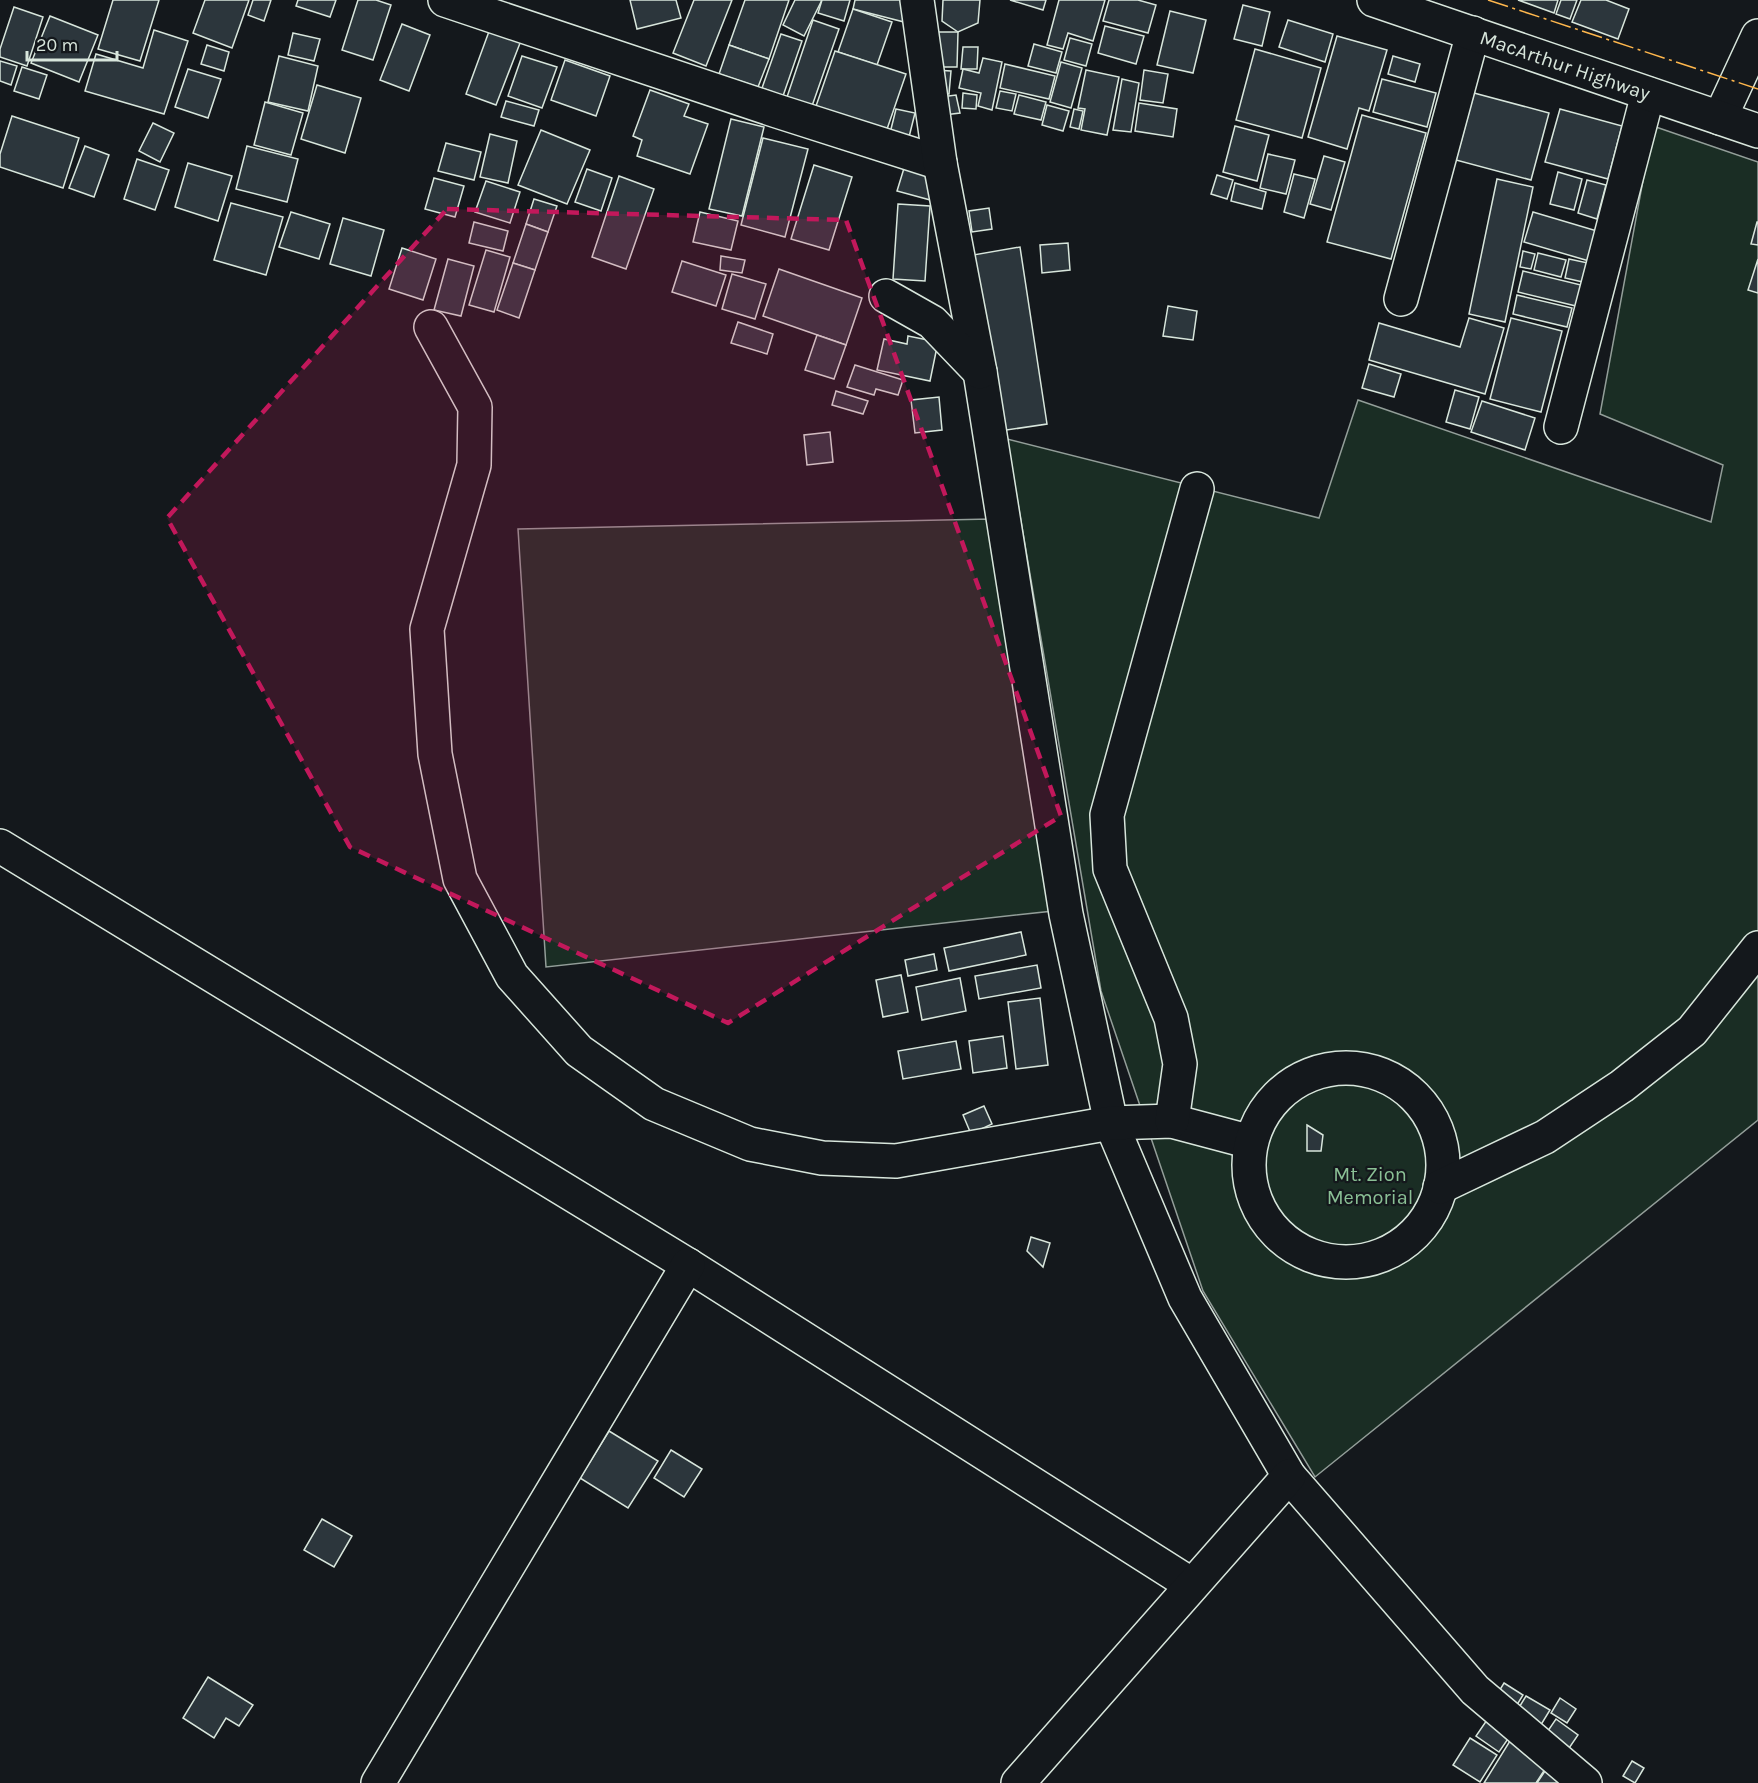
<svg xmlns="http://www.w3.org/2000/svg" width="1758" height="1783" viewBox="0 0 1758 1783" font-family="Karla,sans-serif">
<rect width="100%" height="100%" fill="#14181c"/>
<!-- green -->
<g fill="#1a2d24" stroke="#939e99" stroke-width="1.5">
<path d="M 1653,126 L 1758,162 L 1758,1120 L 1315,1477 L 1203,1291 L 1101,991 L 1007,439 L 1319,518 L 1358,400 L 1711,522 L 1723,465 L 1600,414 Z"/>
<path d="M 991,519 L 1053,911 L 546,967 L 518,529 Z"/>
</g>
<!-- building -->
<g fill="#2c363c" stroke="#d8e6dc" stroke-width="1.5">
<path d="M 113,0 L 159,0 L 140,61 L 98,49 Z"/>
<path d="M 205,0 L 249,0 L 232,48 L 193,33 Z"/>
<path d="M 253,0 L 271,0 L 264,21 L 248,15 Z"/>
<path d="M 298,0 L 336,0 L 330,17 L 296,6 Z"/>
<path d="M 358,0 L 376,0 L 391,5 L 373,60 L 342,50 Z"/>
<path d="M 630,0 L 676,0 L 681,18 L 637,29 Z"/>
<path d="M 694,0 L 732,0 L 706,66 L 673,53 Z"/>
<path d="M 745,0 L 789,0 L 769,59 L 729,45 Z"/>
<path d="M 795,0 L 822,0 L 804,36 L 783,25 Z"/>
<path d="M 822,0 L 850,0 L 844,21 L 818,13 Z"/>
<path d="M 855,0 L 910,0 L 904,22 L 853,9 Z"/>
<path d="M 943,0 L 980,0 L 978,23 L 958,32 L 942,21 Z"/>
<path d="M 1010,0 L 1046,0 L 1043,10 Z"/>
<path d="M 1059,0 L 1105,0 L 1093,41 L 1068,33 L 1063,49 L 1047,45 Z"/>
<path d="M 1109,0 L 1138,0 L 1156,5 L 1148,33 L 1103,21 Z"/>
<path d="M 1518,0 L 1558,0 L 1554,13 Z"/>
<path d="M 1561,0 L 1577,0 L 1570,19 L 1556,14 Z"/>
<path d="M 1581,0 L 1606,0 L 1629,9 L 1618,39 L 1572,22 Z"/>
<path d="M 1243,5 L 1270,12 L 1262,46 L 1234,39 Z"/>
<path d="M 14,7 L 43,17 L 27,66 L 0,57 L 0,49 Z"/>
<path d="M 853,9 L 892,22 L 877,65 L 838,52 Z"/>
<path d="M 1170,11 L 1206,20 L 1193,73 L 1157,65 Z"/>
<path d="M 50,16 L 98,35 L 79,82 L 31,63 Z"/>
<path d="M 813,20 L 839,29 L 812,106 L 787,97 Z"/>
<path d="M 1288,20 L 1333,34 L 1325,62 L 1279,47 Z"/>
<path d="M 402,24 L 430,35 L 409,91 L 380,80 Z"/>
<path d="M 491,26 L 522,38 L 496,105 L 466,94 Z"/>
<path d="M 1105,26 L 1144,36 L 1136,64 L 1098,53 Z"/>
<path d="M 154,30 L 188,41 L 164,114 L 85,91 L 96,54 L 143,68 Z"/>
<path d="M 931,32 L 958,32 L 957,67 L 930,67 Z"/>
<path d="M 293,33 L 320,39 L 314,61 L 288,55 Z"/>
<path d="M 781,34 L 802,41 L 783,96 L 762,88 Z"/>
<path d="M 1337,36 L 1387,50 L 1369,111 L 1359,108 L 1347,149 L 1308,137 Z"/>
<path d="M 1070,38 L 1092,44 L 1086,66 L 1064,60 Z"/>
<path d="M 1034,44 L 1062,52 L 1056,73 L 1028,66 Z"/>
<path d="M 207,45 L 229,52 L 224,71 L 201,64 Z"/>
<path d="M 729,45 L 769,59 L 758,87 L 719,74 Z"/>
<path d="M 963,47 L 978,47 L 977,69 L 961,69 Z"/>
<path d="M 1255,49 L 1321,68 L 1302,138 L 1236,120 Z"/>
<path d="M 835,51 L 906,74 L 886,132 L 815,109 Z"/>
<path d="M 279,56 L 318,66 L 308,111 L 268,102 Z"/>
<path d="M 522,56 L 557,67 L 542,108 L 508,96 Z"/>
<path d="M 1393,56 L 1420,64 L 1415,82 L 1388,74 Z"/>
<path d="M 983,58 L 1002,62 L 992,110 L 978,106 L 981,93 L 959,88 L 963,69 L 979,73 Z"/>
<path d="M 565,60 L 610,76 L 596,116 L 551,100 Z"/>
<path d="M 0,61 L 17,66 L 11,85 L 0,81 Z"/>
<path d="M 1061,62 L 1082,68 L 1071,108 L 1050,102 Z"/>
<path d="M 1005,64 L 1055,76 L 1049,99 L 1000,88 Z"/>
<path d="M 22,67 L 47,75 L 39,99 L 14,91 Z"/>
<path d="M 188,69 L 221,79 L 208,118 L 175,107 Z"/>
<path d="M 934,70 L 951,71 L 949,94 L 933,93 Z"/>
<path d="M 1086,70 L 1119,77 L 1107,135 L 1081,130 L 1085,109 L 1078,108 Z"/>
<path d="M 1144,70 L 1168,74 L 1163,103 L 1140,100 Z"/>
<path d="M 1122,79 L 1139,83 L 1131,132 L 1113,130 Z"/>
<path d="M 1382,79 L 1436,93 L 1427,127 L 1373,112 Z"/>
<path d="M 317,85 L 361,98 L 345,153 L 301,139 Z"/>
<path d="M 650,90 L 689,104 L 684,116 L 708,124 L 690,174 L 637,156 L 642,140 L 633,136 Z"/>
<path d="M 1000,91 L 1016,94 L 1012,111 L 996,108 Z"/>
<path d="M 963,93 L 977,95 L 976,109 L 962,108 Z"/>
<path d="M 1474,93 L 1549,113 L 1531,180 L 1456,160 Z"/>
<path d="M 956,95 L 960,113 L 944,115 L 941,97 Z"/>
<path d="M 1019,95 L 1046,102 L 1041,120 L 1014,114 Z"/>
<path d="M 506,101 L 539,110 L 534,126 L 501,117 Z"/>
<path d="M 265,102 L 303,113 L 291,155 L 254,145 Z"/>
<path d="M 1139,103 L 1177,109 L 1173,137 L 1135,131 Z"/>
<path d="M 1047,105 L 1069,111 L 1063,131 L 1042,125 Z"/>
<path d="M 896,109 L 915,113 L 909,137 L 890,133 Z"/>
<path d="M 1074,109 L 1083,111 L 1079,129 L 1070,127 Z"/>
<path d="M 1560,109 L 1622,126 L 1608,179 L 1545,162 Z"/>
<path d="M 1362,115 L 1426,133 L 1391,259 L 1327,242 Z"/>
<path d="M 12,116 L 79,138 L 63,188 L 0,167 L 0,154 Z"/>
<path d="M 731,119 L 764,127 L 742,216 L 709,209 Z"/>
<path d="M 153,123 L 174,133 L 160,162 L 139,151 Z"/>
<path d="M 1235,126 L 1269,135 L 1257,181 L 1223,172 Z"/>
<path d="M 541,130 L 590,150 L 567,204 L 518,185 Z"/>
<path d="M 490,134 L 517,141 L 508,183 L 480,177 Z"/>
<path d="M 763,138 L 808,149 L 785,237 L 741,225 Z"/>
<path d="M 446,143 L 481,152 L 474,180 L 438,171 Z"/>
<path d="M 85,146 L 109,155 L 94,197 L 69,188 Z"/>
<path d="M 247,146 L 298,159 L 287,202 L 236,189 Z"/>
<path d="M 1268,154 L 1295,160 L 1286,194 L 1260,188 Z"/>
<path d="M 1324,156 L 1345,162 L 1331,210 L 1310,204 Z"/>
<path d="M 137,159 L 169,170 L 155,210 L 124,199 Z"/>
<path d="M 188,163 L 232,176 L 218,221 L 175,207 Z"/>
<path d="M 814,165 L 852,177 L 829,250 L 791,239 Z"/>
<path d="M 905,165 L 942,175 L 934,201 L 897,191 Z"/>
<path d="M 587,169 L 612,178 L 601,211 L 575,202 Z"/>
<path d="M 1558,172 L 1582,179 L 1574,210 L 1550,204 Z"/>
<path d="M 1294,174 L 1315,179 L 1304,218 L 1284,212 Z"/>
<path d="M 1217,175 L 1233,180 L 1227,199 L 1211,194 Z"/>
<path d="M 619,176 L 654,189 L 626,269 L 592,257 Z"/>
<path d="M 434,178 L 464,186 L 455,217 L 425,209 Z"/>
<path d="M 1497,179 L 1533,187 L 1505,322 L 1469,314 Z"/>
<path d="M 1587,180 L 1606,185 L 1597,219 L 1578,213 Z"/>
<path d="M 486,181 L 520,192 L 510,223 L 475,212 Z"/>
<path d="M 1235,183 L 1266,192 L 1262,209 L 1231,201 Z"/>
<path d="M 534,199 L 557,206 L 548,232 L 526,224 Z"/>
<path d="M 231,203 L 283,217 L 266,275 L 214,260 Z"/>
<path d="M 898,204 L 930,206 L 925,281 L 893,279 Z"/>
<path d="M 989,208 L 992,229 L 972,232 L 969,211 Z"/>
<path d="M 291,212 L 330,224 L 319,259 L 279,247 Z"/>
<path d="M 700,212 L 738,221 L 731,250 L 693,242 Z"/>
<path d="M 1533,212 L 1597,231 L 1589,261 L 1524,242 Z"/>
<path d="M 343,218 L 384,230 L 371,276 L 330,264 Z"/>
<path d="M 474,222 L 508,231 L 503,251 L 469,243 Z"/>
<path d="M 1757,222 L 1758,222 L 1758,245 L 1751,244 Z"/>
<path d="M 526,224 L 548,232 L 535,270 L 513,263 Z"/>
<path d="M 1068,243 L 1070,270 L 1042,273 L 1040,245 Z"/>
<path d="M 1020,247 L 1047,424 L 1000,431 L 973,255 Z"/>
<path d="M 402,248 L 436,259 L 423,300 L 389,289 Z"/>
<path d="M 486,250 L 510,257 L 494,312 L 469,305 Z"/>
<path d="M 1523,251 L 1535,254 L 1531,269 L 1520,267 Z"/>
<path d="M 1538,253 L 1566,260 L 1561,277 L 1534,270 Z"/>
<path d="M 721,256 L 745,260 L 742,273 L 720,270 Z"/>
<path d="M 448,259 L 474,266 L 461,316 L 434,310 Z"/>
<path d="M 1569,259 L 1588,263 L 1583,282 L 1565,278 Z"/>
<path d="M 1758,259 L 1758,293 L 1748,290 Z"/>
<path d="M 682,261 L 726,275 L 716,306 L 672,292 Z"/>
<path d="M 513,263 L 535,270 L 519,318 L 497,310 Z"/>
<path d="M 779,269 L 862,298 L 846,345 L 763,316 Z"/>
<path d="M 1523,271 L 1581,285 L 1576,306 L 1518,292 Z"/>
<path d="M 732,274 L 766,284 L 755,319 L 722,309 Z"/>
<path d="M 1517,295 L 1572,308 L 1567,327 L 1513,314 Z"/>
<path d="M 1168,306 L 1197,311 L 1193,340 L 1163,336 Z"/>
<path d="M 1469,318 L 1504,328 L 1485,394 L 1369,360 L 1379,323 L 1460,347 Z"/>
<path d="M 1511,318 L 1562,331 L 1541,412 L 1490,399 Z"/>
<path d="M 738,322 L 773,334 L 767,354 L 731,343 Z"/>
<path d="M 817,335 L 846,345 L 834,379 L 805,370 Z"/>
<path d="M 908,336 L 938,342 L 930,381 L 877,370 L 884,339 L 907,344 Z"/>
<path d="M 1369,364 L 1401,374 L 1394,397 L 1362,388 Z"/>
<path d="M 855,365 L 903,380 L 898,395 L 876,389 L 874,395 L 847,387 Z"/>
<path d="M 1455,390 L 1479,397 L 1470,429 L 1446,422 Z"/>
<path d="M 836,391 L 868,401 L 863,414 L 832,405 Z"/>
<path d="M 939,397 L 942,430 L 915,433 L 911,400 Z"/>
<path d="M 1482,401 L 1535,418 L 1525,450 L 1471,432 Z"/>
<path d="M 830,432 L 833,462 L 807,465 L 804,435 Z"/>
<path d="M 1021,932 L 1026,955 L 949,971 L 944,948 Z"/>
<path d="M 934,954 L 937,970 L 908,976 L 905,960 Z"/>
<path d="M 1037,965 L 1041,988 L 979,999 L 975,976 Z"/>
<path d="M 901,975 L 908,1012 L 883,1017 L 876,980 Z"/>
<path d="M 960,978 L 966,1011 L 922,1020 L 916,987 Z"/>
<path d="M 1040,998 L 1048,1065 L 1016,1069 L 1008,1002 Z"/>
<path d="M 1003,1036 L 1007,1068 L 973,1073 L 969,1041 Z"/>
<path d="M 956,1041 L 961,1069 L 903,1079 L 898,1051 Z"/>
<path d="M 984,1106 L 992,1124 L 971,1134 L 963,1115 Z"/>
<path d="M 1307,1125 L 1323,1135 L 1321,1151 L 1307,1151 Z"/>
<path d="M 1031,1237 L 1050,1243 L 1043,1267 L 1027,1251 Z"/>
<path d="M 609,1431 L 658,1461 L 628,1508 L 580,1478 Z"/>
<path d="M 671,1450 L 702,1469 L 684,1497 L 654,1478 Z"/>
<path d="M 322,1519 L 352,1536 L 334,1567 L 304,1550 Z"/>
<path d="M 208,1677 L 253,1705 L 239,1726 L 226,1718 L 214,1738 L 183,1718 Z"/>
<path d="M 1504,1683 L 1523,1695 L 1512,1713 L 1493,1701 Z"/>
<path d="M 1526,1696 L 1550,1710 L 1539,1728 L 1515,1714 Z"/>
<path d="M 1560,1698 L 1576,1709 L 1567,1723 L 1551,1713 Z"/>
<path d="M 1489,1717 L 1512,1733 L 1499,1752 L 1476,1736 Z"/>
<path d="M 1556,1719 L 1578,1735 L 1563,1757 L 1541,1741 Z"/>
<path d="M 1513,1736 L 1551,1760 L 1536,1783 L 1484,1783 Z"/>
<path d="M 1470,1738 L 1497,1755 L 1480,1782 L 1453,1765 Z"/>
<path d="M 1632,1761 L 1644,1768 L 1635,1783 L 1623,1776 Z"/>
<path d="M 1549,1765 L 1562,1783 L 1537,1783 Z"/>
</g>
<g fill="none" stroke-linecap="round" stroke-linejoin="round">
<!-- minor casing -->
<g stroke="#d8e6dc" stroke-width="36">
<g id="minor">
<path d="M 445,0 L 777,111 L 940,163"/>
<path d="M 917,0 L 940,163 L 980,372 L 1066,914 L 1111,1123 L 1185,1298 L 1289,1476 L 1475,1690 L 1585,1783"/>
<path d="M 1720,118 L 1758,36"/>
<path d="M 886,296 L 932,322 L 980,372"/>
<path d="M 1401,299 L 1473,33"/>
<path d="M 431,327 L 475,407 L 474,465 L 427,629 L 435,754 L 460,879 L 512,976 L 579,1051 L 654,1104 L 750,1144 L 822,1158 L 896,1161 L 1111,1123 L 1172,1121 L 1251,1142"/>
<path d="M 1561,427 L 1648,94"/>
<path d="M 0,846 L 688,1265 L 1192,1585"/>
<circle cx="1346" cy="1165" r="97"/>
<path d="M 1172,1121 L 1180,1064 L 1171,1018 L 1110,869 L 1107,815 L 1197,489"/>
<path d="M 1440,1187 L 1545,1137 L 1622,1086 L 1692,1031 L 1758,948"/>
<path d="M 378,1783 L 688,1265"/>
<path d="M 1018,1783 L 1289,1476"/>
</g>
</g>
<!-- highway casing -->
<g stroke="#d8e6dc" stroke-width="36">
<g id="highway">
<path id="s1" d="M 1374,0 L 1758,131"/>
</g>
</g>
<!-- minor -->
<use href="#minor" stroke="#14181c" stroke-width="33"/>
<!-- highway -->
<use href="#highway" stroke="#14181c" stroke-width="33"/>
<!-- power -->
<path stroke="#ffb74d" stroke-width="1.5" stroke-dasharray="21 4.5 3 4.5" stroke-linecap="butt" d="M 1488,0 L 1758,89"/>
</g>
<!-- marked area -->
<path fill="#c2185b" fill-opacity="0.2" stroke="#c2185b" stroke-width="4.5" stroke-dasharray="12 8" stroke-linejoin="round" d="M 447,209 L 846,220 L 1061,816 L 728,1023 L 350,847 L 167,518 Z"/>
<g text-anchor="middle" stroke-width="4.5" stroke-linejoin="round" paint-order="stroke">
<!-- street labels -->
<g font-size="20" fill="#d8e6dc" stroke="#14181c">
<text dy="7" stroke="none"><textPath href="#s1" startOffset="202">MacArthur Highway</textPath></text>
</g>
<!-- park labels -->
<g font-size="20" fill="#8ac095" stroke="#14181c">
<text x="1370" y="1181">Mt. Zion<tspan x="1370" dy="23">Memorial</tspan></text>
</g>
</g>
<!-- scale -->
<path d="M27 51v9h90v-9" fill="none" stroke="#d8e6dc" stroke-width="3"/>
<text x="36" y="51" font-size="18" fill="#d8e6dc" stroke="#14181c" stroke-width="4.5" paint-order="stroke">20 m</text>
</svg>
